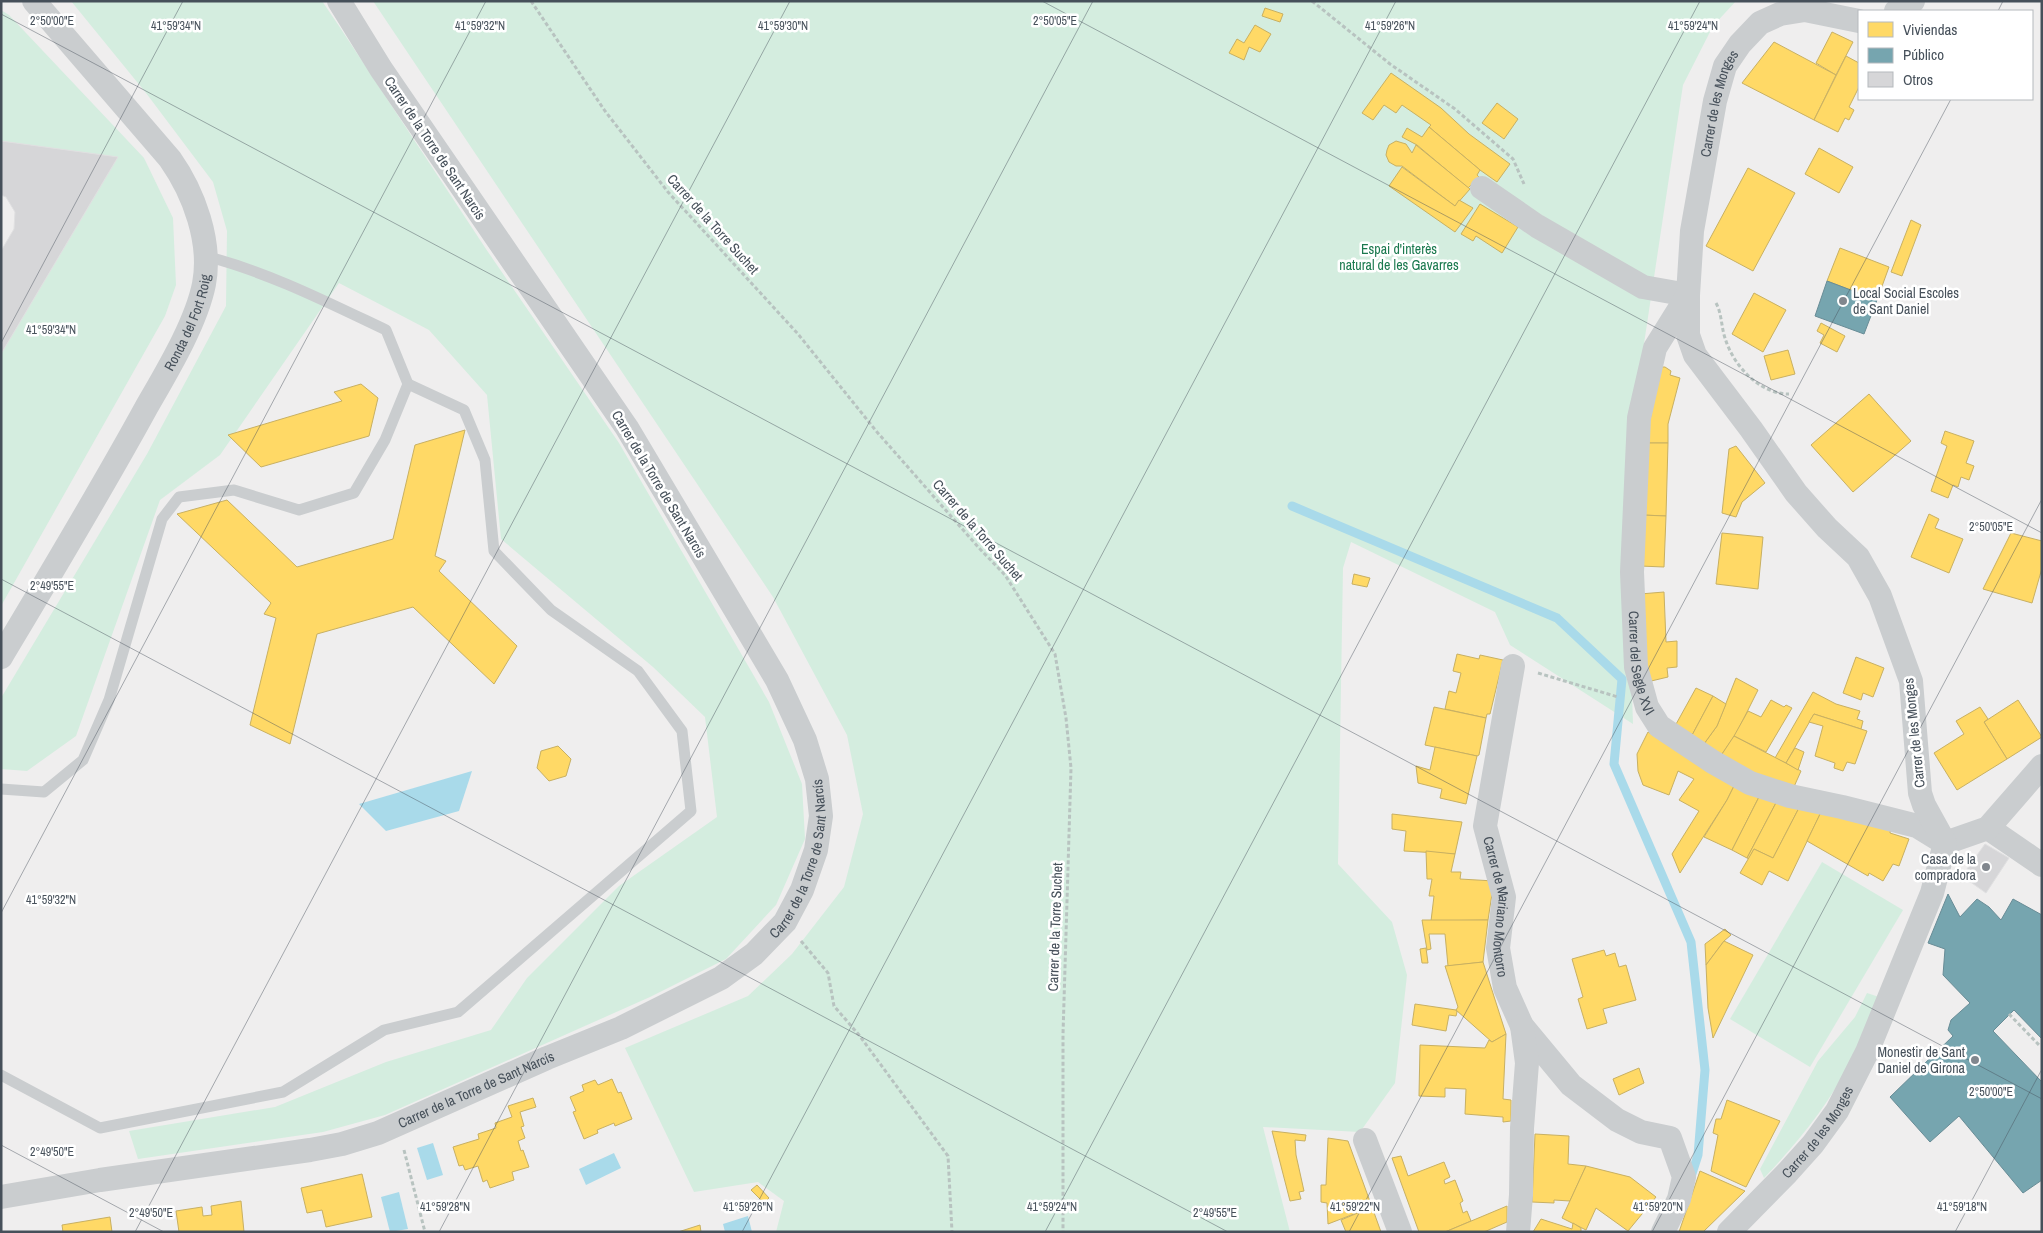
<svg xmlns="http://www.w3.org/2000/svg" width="2043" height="1233" viewBox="0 0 2043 1233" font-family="'Archivo Narrow',sans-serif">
<rect width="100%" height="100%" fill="#efeeee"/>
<!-- green -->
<g fill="#d4eddf">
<path d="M 71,1 L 322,1 L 339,26 L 486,249 L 619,443 L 769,702 L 802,784 L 805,839 L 776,905 L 726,959 L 650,997 L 385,1115 L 323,1132 L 138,1159 L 129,1131 L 275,1107 L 386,1062 L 491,1030 L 527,978 L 619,886 L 717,817 L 705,717 L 653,667 L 501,539 L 487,395 L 429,330 L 339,283 L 220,455 L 160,500 L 76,736 L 27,771 L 1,769 L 1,698 L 147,454 L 226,306 L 227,231 L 213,182 L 146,93 Z"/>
<path d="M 373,1 L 1736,1 L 1713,26 L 1683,85 L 1634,410 L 1626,507 L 1633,724 L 1510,645 L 1495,612 L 1351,542 L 1343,568 L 1338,864 L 1392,922 L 1407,975 L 1395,1083 L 1360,1132 L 1263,1127 L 1290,1232 L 776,1232 L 784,1201 L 758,1182 L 694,1192 L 625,1048 L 748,996 L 792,954 L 844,887 L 863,814 L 847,735 L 773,597 Z"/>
<path d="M 1,10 L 9,15 L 144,158 L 173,218 L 176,285 L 165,316 L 1,606 L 1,354 L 117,157 L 1,141 Z"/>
<path d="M 1822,862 L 1903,910 L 1810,1067 L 1730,1019 Z"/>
<path d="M 1867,993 L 1879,997 C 1870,1018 1861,1040 1851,1060 C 1829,1105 1798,1142 1764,1178 L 1760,1169 L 1818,1061 L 1855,1017 Z"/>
</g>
<!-- water -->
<g fill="#a9daea">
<path d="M 472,771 L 459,811 L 386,831 L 359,804 Z"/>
<path d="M 433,1143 L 443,1175 L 427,1180 L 417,1148 Z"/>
<path d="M 614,1153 L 621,1168 L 586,1185 L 579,1169 Z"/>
<path d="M 399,1192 L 408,1229 L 390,1232 L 381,1197 Z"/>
<path d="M 748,1216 L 752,1232 L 725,1232 L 723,1224 Z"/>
</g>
<!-- homes -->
<g fill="#ffd966" stroke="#c8b062">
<path d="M 1265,8 L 1283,14 L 1280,22 L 1262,16 Z"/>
<path d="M 1255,25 L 1271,34 L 1260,52 L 1249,47 L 1244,60 L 1229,53 L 1237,39 L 1244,43 Z"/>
<path d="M 1832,32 L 1853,42 L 1836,75 L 1816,63 Z"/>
<path d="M 1774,42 L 1836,75 L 1814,120 L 1742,83 Z"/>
<path d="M 1846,56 L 1859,63 L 1859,87 L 1849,107 L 1854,110 L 1849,120 L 1845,118 L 1838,132 L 1814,120 Z"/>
<path d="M 1391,73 L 1441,108 L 1469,134 L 1510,164 L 1497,182 L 1480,170 L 1429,127 L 1431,125 L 1402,105 L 1396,113 L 1384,105 L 1373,120 L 1362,113 Z"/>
<path d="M 1497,103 L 1518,119 L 1504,139 L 1482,123 Z"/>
<path d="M 1429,127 L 1480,170 L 1477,175 L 1479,177 L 1468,188 L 1417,145 L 1402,137 L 1407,128 L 1422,137 Z"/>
<path d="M 1396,141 L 1406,144 L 1412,153 L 1416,145 L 1470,189 L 1455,206 L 1402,166 L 1396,166 L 1389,162 L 1386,155 L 1387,150 L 1389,145 Z"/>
<path d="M 1819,148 L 1853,167 L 1839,193 L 1805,174 Z"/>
<path d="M 1402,167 L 1455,206 L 1459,200 L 1473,208 L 1455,232 L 1389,186 Z"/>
<path d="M 1748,168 L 1795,193 L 1753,271 L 1706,246 Z"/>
<path d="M 1480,204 L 1518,227 L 1502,253 L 1476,236 L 1473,241 L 1461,234 Z"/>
<path d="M 1911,220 L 1921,225 L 1902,276 L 1891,272 Z"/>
<path d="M 1840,248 L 1889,267 L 1877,300 L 1827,281 Z"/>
<path d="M 1754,293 L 1786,310 L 1763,352 L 1732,334 Z"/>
<path d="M 1821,323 L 1845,336 L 1837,352 L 1820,343 L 1824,335 L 1817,331 Z"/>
<path d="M 1788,350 L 1795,374 L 1771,380 L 1764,356 Z"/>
<path d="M 1661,367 L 1665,367 L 1671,371 L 1670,375 L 1680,378 L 1668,424 L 1668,443 L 1645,443 Z"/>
<path d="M 361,384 L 378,398 L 369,436 L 261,467 L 228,435 L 342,401 L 334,392 Z"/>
<path d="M 1869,394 L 1911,441 L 1853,492 L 1811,445 Z"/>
<path d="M 465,430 L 435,556 L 446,561 L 439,571 L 517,646 L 494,684 L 413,607 L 317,634 L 290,744 L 250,725 L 276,618 L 264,614 L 271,603 L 177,514 L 227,500 L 297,567 L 393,539 L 415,445 Z"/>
<path d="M 1945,431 L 1974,441 L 1966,463 L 1974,466 L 1969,480 L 1961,477 L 1958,487 L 1953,485 L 1948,498 L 1931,491 L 1947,446 L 1941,443 Z"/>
<path d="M 1645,443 L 1668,443 L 1666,516 L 1642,515 Z"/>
<path d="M 1736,446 L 1765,483 L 1742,502 L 1736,517 L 1722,513 L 1729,449 Z"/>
<path d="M 1929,514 L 1939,519 L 1935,528 L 1963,539 L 1949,573 L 1911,557 Z"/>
<path d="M 1642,515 L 1666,516 L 1664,567 L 1640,566 Z"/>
<path d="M 1722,533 L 1763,537 L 1758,589 L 1716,584 Z"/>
<path d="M 2011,533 L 2042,541 L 2042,568 L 2032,603 L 1983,589 Z"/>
<path d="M 1354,574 L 1370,578 L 1367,587 L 1352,584 Z"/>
<path d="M 1664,592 L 1666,642 L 1677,641 L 1677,667 L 1667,668 L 1668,677 L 1647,682 L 1640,594 Z"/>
<path d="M 1457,654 L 1479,659 L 1480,655 L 1503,660 L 1490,714 L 1487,714 L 1486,718 L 1445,709 L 1449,691 L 1456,693 L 1461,673 L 1453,671 Z"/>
<path d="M 1856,657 L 1884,668 L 1873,697 L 1863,693 L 1861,700 L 1843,693 Z"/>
<path d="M 1736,678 L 1758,690 L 1737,732 L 1718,760 L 1701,748 L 1717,726 Z"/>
<path d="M 1696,688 L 1713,696 L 1690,739 L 1675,726 Z"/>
<path d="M 1813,692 L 1836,704 L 1860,711 L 1857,719 L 1863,721 L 1861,729 L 1814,714 L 1786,763 L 1775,758 Z"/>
<path d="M 1713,696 L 1726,704 L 1717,726 L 1701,748 L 1690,739 Z"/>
<path d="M 1771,700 L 1784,707 L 1786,705 L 1792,708 L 1766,752 L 1734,736 L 1748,711 L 1761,717 Z"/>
<path d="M 2018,700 L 2042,737 L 2007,759 L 1984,722 Z"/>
<path d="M 1434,707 L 1486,718 L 1479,755 L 1477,756 L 1425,745 Z"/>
<path d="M 1980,707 L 1988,719 L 1984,722 L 2007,759 L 1957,790 L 1934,753 L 1964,734 L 1956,721 Z"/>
<path d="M 1814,714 L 1867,731 L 1855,764 L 1847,762 L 1843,771 L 1834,768 L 1835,763 L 1815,756 L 1823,726 L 1809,722 Z"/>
<path d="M 1648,732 L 1700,759 L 1736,782 L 1727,800 L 1680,873 L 1672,854 L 1699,811 L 1679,800 L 1694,779 L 1678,771 L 1669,795 L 1643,785 L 1638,771 L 1637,754 Z"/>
<path d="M 1734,736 L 1801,771 L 1793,789 L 1718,760 Z"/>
<path d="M 558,746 L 571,759 L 566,776 L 549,781 L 537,768 L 541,751 Z"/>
<path d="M 1435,747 L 1477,756 L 1466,804 L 1440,798 L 1442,789 L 1418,783 L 1416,766 L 1430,770 Z"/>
<path d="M 1795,748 L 1804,752 L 1798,770 L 1786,763 Z"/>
<path d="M 1736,782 L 1761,793 L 1732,850 L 1704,837 L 1727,800 Z"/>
<path d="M 1761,793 L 1778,799 L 1747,858 L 1732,850 Z"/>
<path d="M 1778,799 L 1801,804 L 1773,858 L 1754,849 L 1749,859 L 1747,858 Z"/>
<path d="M 1801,804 L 1822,810 L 1788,881 L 1769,871 L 1762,885 L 1740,873 L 1754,849 L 1773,858 Z"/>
<path d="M 1822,810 L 1891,824 L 1890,833 L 1909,839 L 1899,866 L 1893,864 L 1883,881 L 1869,873 L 1868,876 L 1807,841 Z"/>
<path d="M 1392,814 L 1462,822 L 1455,854 L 1404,851 L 1406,831 L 1392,829 Z"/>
<path d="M 1426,851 L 1455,854 L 1451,872 L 1461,872 L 1460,879 L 1494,881 L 1488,920 L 1431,921 L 1434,896 L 1429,896 L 1432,879 L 1427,879 Z"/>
<path d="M 1422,920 L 1488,920 L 1483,962 L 1448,966 L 1445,934 L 1429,934 L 1431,949 L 1427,950 Z"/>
<path d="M 1725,929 L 1731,935 L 1724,941 L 1706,965 L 1705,944 Z"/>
<path d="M 1724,941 L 1753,955 L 1713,1038 L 1708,1008 L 1706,965 Z"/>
<path d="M 1426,948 L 1428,963 L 1422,963 L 1420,949 Z"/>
<path d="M 1604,950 L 1606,956 L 1615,953 L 1619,967 L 1626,965 L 1636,1000 L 1603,1009 L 1607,1023 L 1587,1029 L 1578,999 L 1583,997 L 1572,959 Z"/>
<path d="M 1483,962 L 1506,1034 L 1492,1042 L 1456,1010 L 1458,1007 L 1445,966 Z"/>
<path d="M 1415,1004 L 1456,1010 L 1457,1012 L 1456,1016 L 1449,1015 L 1446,1031 L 1412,1025 Z"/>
<path d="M 1506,1034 L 1503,1099 L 1511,1100 L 1511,1121 L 1503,1122 L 1503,1117 L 1465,1114 L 1466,1089 L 1445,1088 L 1445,1097 L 1419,1096 L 1420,1045 L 1485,1048 L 1489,1040 L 1492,1042 Z"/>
<path d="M 1639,1068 L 1644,1083 L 1619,1095 L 1613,1079 Z"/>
<path d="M 612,1079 L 618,1093 L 621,1092 L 632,1119 L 615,1126 L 614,1123 L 597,1130 L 598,1133 L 584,1139 L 573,1112 L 576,1111 L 570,1097 L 584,1091 L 582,1085 L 595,1080 L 598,1085 Z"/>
<path d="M 533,1098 L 536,1107 L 520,1112 L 524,1126 L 521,1127 L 525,1138 L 518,1141 L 521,1151 L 523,1150 L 529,1167 L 512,1172 L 514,1180 L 490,1188 L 487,1180 L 483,1182 L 478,1166 L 465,1170 L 463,1165 L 459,1166 L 453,1147 L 479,1139 L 478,1134 L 496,1128 L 495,1123 L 512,1117 L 508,1106 Z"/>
<path d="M 1727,1100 L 1780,1121 L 1746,1187 L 1711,1171 L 1718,1135 L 1713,1133 L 1716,1119 L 1721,1119 Z"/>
<path d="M 1272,1131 L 1306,1135 L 1305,1141 L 1295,1140 L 1296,1155 L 1304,1191 L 1299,1192 L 1301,1199 L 1290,1201 Z"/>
<path d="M 1535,1134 L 1569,1136 L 1568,1164 L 1586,1166 L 1570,1201 L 1554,1200 L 1554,1203 L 1532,1202 Z"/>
<path d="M 1328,1138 L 1348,1141 L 1372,1207 L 1328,1224 L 1327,1203 L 1321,1202 L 1321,1185 L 1326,1185 Z"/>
<path d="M 1401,1156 L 1408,1176 L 1444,1162 L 1450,1177 L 1444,1180 L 1445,1184 L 1455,1180 L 1463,1201 L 1460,1203 L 1463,1213 L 1467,1211 L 1471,1221 L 1445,1232 L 1419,1232 L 1392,1158 Z"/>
<path d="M 1586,1166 L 1630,1177 L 1656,1197 L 1628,1231 L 1596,1208 L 1586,1230 L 1562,1218 Z"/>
<path d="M 1700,1171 L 1745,1191 L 1703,1232 L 1679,1232 Z"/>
<path d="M 362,1174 L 372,1217 L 326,1227 L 322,1210 L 307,1213 L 301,1188 Z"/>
<path d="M 757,1185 L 769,1198 L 764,1203 L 751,1190 Z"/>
<path d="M 241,1201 L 244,1232 L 179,1232 L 176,1211 L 202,1207 L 203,1216 L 212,1215 L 211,1206 Z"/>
<path d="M 1507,1206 L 1507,1222 L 1484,1232 L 1445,1232 Z"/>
<path d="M 1372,1207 L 1381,1232 L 1346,1232 L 1341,1220 Z"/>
<path d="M 110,1217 L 112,1232 L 63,1232 L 62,1225 Z"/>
<path d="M 1541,1219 L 1572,1229 L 1573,1223 L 1581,1228 L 1581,1232 L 1533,1232 Z"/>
<path d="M 700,1225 L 701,1232 L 678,1232 Z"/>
</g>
<!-- public -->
<g fill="#76a5af" stroke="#688c96">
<path d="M 1827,281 L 1877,300 L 1864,334 L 1815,316 Z"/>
<path d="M 1948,894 L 1960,917 L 1977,899 L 1989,907 L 2001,920 L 2013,899 L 2042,915 L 2042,1039 L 2014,1010 L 1993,1031 L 2042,1082 L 2042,1180 L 2023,1193 L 1959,1116 L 1930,1142 L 1890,1097 L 1953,1036 L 1948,1030 L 1951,1020 L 1970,1003 L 1943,975 L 1945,949 L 1928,943 Z"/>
</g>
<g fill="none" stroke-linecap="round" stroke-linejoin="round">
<!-- stream -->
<path stroke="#a9daea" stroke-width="9" d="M 1292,506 L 1557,618 L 1622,679 L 1614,764 L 1691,942 L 1705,1070 L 1698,1155 L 1690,1180"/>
</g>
<!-- building -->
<g fill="#d6d6d8" stroke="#e0e0e1">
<path d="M 1,141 L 118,157 L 1,354 L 1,251 L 14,229 L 15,212 L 6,197 L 1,195 Z"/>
<path d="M 1985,844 L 2009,858 L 1986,893 L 1962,876 Z"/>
</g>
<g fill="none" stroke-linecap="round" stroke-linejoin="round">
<!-- path -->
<g stroke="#b8c3c0" stroke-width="3" stroke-dasharray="4 2.5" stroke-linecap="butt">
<path d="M 531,1 L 605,111 L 668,192 L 798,334 L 877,432 L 979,548 L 1005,575 L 1055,654 L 1066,718 L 1071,768 L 1063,1034 L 1063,1232"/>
<path d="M 1312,1 L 1390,64 L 1455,109 L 1513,159 L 1524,184"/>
<path d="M 1716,303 C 1722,314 1721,326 1725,338 C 1733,365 1759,394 1789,394"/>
<path d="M 1538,673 L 1618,697"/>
<path d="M 801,941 L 828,973 L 834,1006 L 859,1035 L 948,1156 L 952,1232"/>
<path d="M 2009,1014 L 2039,1045"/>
<path d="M 404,1150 L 425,1232"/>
</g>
<!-- service -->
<g stroke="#cacdcf" stroke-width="11">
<path d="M 1,789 L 44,792 L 83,760 L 109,700 L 162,519 L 179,497 L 234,490 L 299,510 L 354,493 L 385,440 L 408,384 L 386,330 C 327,302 268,272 205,256"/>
<path d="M 1,1075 L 100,1128 L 283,1092 L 384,1030 L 458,1012 L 691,811 L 682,731 L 638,671 L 551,610 L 494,551 L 485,460 L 464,410 L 408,384"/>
</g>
<!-- minor -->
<g stroke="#cacdcf" stroke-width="24">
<path d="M 1896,11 L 1913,1"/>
<path d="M 1482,188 L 1537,226 L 1643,287 L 1688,295"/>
<path id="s1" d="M 1688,295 L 1655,348 L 1639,418 L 1632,572 L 1636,667 L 1647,707 L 1659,726 L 1713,762 L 1750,783 L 1790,796 L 1842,807 L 1917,826 L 1943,842"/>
<path id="s2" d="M 1,657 C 50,575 100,492 146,408 C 166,373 196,324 204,284 C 212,242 194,193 170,159 L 34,1"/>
<path id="s3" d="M 1513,666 L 1485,826 L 1504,897 L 1498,948 L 1505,988 L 1522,1026 L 1571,1085 L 1617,1120 L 1641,1132 L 1670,1138 L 1684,1177 L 1679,1199 L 1663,1232"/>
<path d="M 1988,828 L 2042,865"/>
<path d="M 1945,843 L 1988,828 L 2042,766"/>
<path d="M 1365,1140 L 1400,1232"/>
<path id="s4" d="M 1,1197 L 100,1180 L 310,1150 L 342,1144 L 378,1133 L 547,1058 L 621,1028 L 721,978 L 754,954 L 785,922 L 802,890 L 816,850 L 821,816 L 817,779 L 805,740 L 777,680 L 742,621 L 627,428 L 381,69 L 339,1"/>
<path d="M 1518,1232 L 1521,1195 L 1522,1128 L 1527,1063 L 1522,1026"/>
<path id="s5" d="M 1729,1232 L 1787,1173 L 1813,1144 L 1837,1111 L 1867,1052 L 1932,893 L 1945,843 L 1924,805 L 1920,793 L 1911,681 L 1880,596 L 1858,557 L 1827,528 L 1796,493 L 1751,429 L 1695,355 L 1688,335 L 1688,295 L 1692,231 L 1715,101 L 1725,66 L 1740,44 L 1760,23 L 1780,14 L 1805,10 L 1859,21"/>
</g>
</g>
<!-- ticks -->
<path fill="none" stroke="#46505a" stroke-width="1" stroke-opacity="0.45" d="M 1042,1 L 2042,533M 1998,11 L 2003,1M 1,14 L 2042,1099M 1,343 L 183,1M 1,579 L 1228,1232M 1,913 L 486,1M 1,1145 L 164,1232M 135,1232 L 790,1M 439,1232 L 1093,1M 742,1232 L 1396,1M 1045,1232 L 1700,1M 1349,1232 L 1951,99M 1652,1232 L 2042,499M 1955,1232 L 2042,1069"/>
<!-- markers -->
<g fill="#81878e" stroke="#fff" stroke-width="2">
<circle cx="1843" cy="301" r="5"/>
<circle cx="1986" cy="867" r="5"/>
<circle cx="1975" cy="1060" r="5"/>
</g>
<g text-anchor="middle" stroke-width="5" stroke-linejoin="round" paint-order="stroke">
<!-- street labels -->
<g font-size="14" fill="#46505a" stroke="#fff">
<text dy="5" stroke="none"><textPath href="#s5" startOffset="1272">Carrer de les Monges</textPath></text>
<text transform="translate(435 148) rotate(56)" y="5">Carrer de la Torre de Sant Narcís</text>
<text transform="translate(713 224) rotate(48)" y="5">Carrer de la Torre Suchet</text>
<text dy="5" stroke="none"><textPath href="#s2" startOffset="384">Ronda del Fort Roig</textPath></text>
<text transform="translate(659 484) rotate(59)" y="5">Carrer de la Torre de Sant Narcís</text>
<text transform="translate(978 530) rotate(49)" y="5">Carrer de la Torre Suchet</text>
<text dy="5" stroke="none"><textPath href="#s1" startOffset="380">Carrer del Segle XVI</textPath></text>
<text transform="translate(1914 733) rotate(-96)" y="5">Carrer de les Monges</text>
<text dy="5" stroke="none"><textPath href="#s4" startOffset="910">Carrer de la Torre de Sant Narcís</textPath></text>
<text dy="5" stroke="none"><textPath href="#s3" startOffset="245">Carrer de Mariano Montorro</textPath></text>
<text transform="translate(1055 927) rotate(-88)" y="5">Carrer de la Torre Suchet</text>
<text dy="5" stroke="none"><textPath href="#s4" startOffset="490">Carrer de la Torre de Sant Narcís</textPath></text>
<text dy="5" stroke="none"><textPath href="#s5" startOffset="134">Carrer de les Monges</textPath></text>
</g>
<!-- park labels -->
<g font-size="14" fill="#1a794e" stroke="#fff">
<text x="1399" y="254">Espai d'interès<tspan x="1399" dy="16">natural de les Gavarres</tspan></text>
</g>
<!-- poi labels -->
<g font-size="14" fill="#46505a" stroke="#fff" text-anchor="end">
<text x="1853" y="298" text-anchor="start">Local Social Escoles<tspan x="1853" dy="16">de Sant Daniel</tspan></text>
<text x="1976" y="864">Casa de la<tspan x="1976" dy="16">compradora</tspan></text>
<text x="1965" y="1057">Monestir de Sant<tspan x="1965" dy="16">Daniel de Girona</tspan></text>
</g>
</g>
<g font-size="12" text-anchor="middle" fill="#46505a" stroke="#fff" stroke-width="5" stroke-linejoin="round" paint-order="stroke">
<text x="52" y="25">2°50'00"E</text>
<text x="1055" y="25">2°50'05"E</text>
<text x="176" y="30">41°59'34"N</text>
<text x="480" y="30">41°59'32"N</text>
<text x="783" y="30">41°59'30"N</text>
<text x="1390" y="30">41°59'26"N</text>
<text x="1693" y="30">41°59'24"N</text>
<text x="51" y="334">41°59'34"N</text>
<text x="1991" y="531">2°50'05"E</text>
<text x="52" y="590">2°49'55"E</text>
<text x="51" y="904">41°59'32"N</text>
<text x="1991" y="1096">2°50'00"E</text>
<text x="52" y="1156">2°49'50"E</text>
<text x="445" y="1211">41°59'28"N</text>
<text x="748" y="1211">41°59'26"N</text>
<text x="1052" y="1211">41°59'24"N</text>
<text x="1355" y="1211">41°59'22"N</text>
<text x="1658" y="1211">41°59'20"N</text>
<text x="1962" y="1211">41°59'18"N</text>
<text x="151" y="1217">2°49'50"E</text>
<text x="1215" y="1217">2°49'55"E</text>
</g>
<!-- border -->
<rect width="2043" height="1233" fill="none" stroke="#46505a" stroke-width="5"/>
<!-- legend -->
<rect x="1858" y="10" width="175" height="90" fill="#ffffff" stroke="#b5b9bd"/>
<rect x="1868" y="22" width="25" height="15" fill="#ffd966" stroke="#b5b9bd"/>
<text x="1903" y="35" font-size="15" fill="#46505a">Viviendas</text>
<rect x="1868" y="48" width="25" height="15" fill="#76a5af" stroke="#b5b9bd"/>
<text x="1903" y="60" font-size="15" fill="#46505a">Público</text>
<rect x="1868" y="72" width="25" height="15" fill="#d6d6d8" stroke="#b5b9bd"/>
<text x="1903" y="85" font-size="15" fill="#46505a">Otros</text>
</svg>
